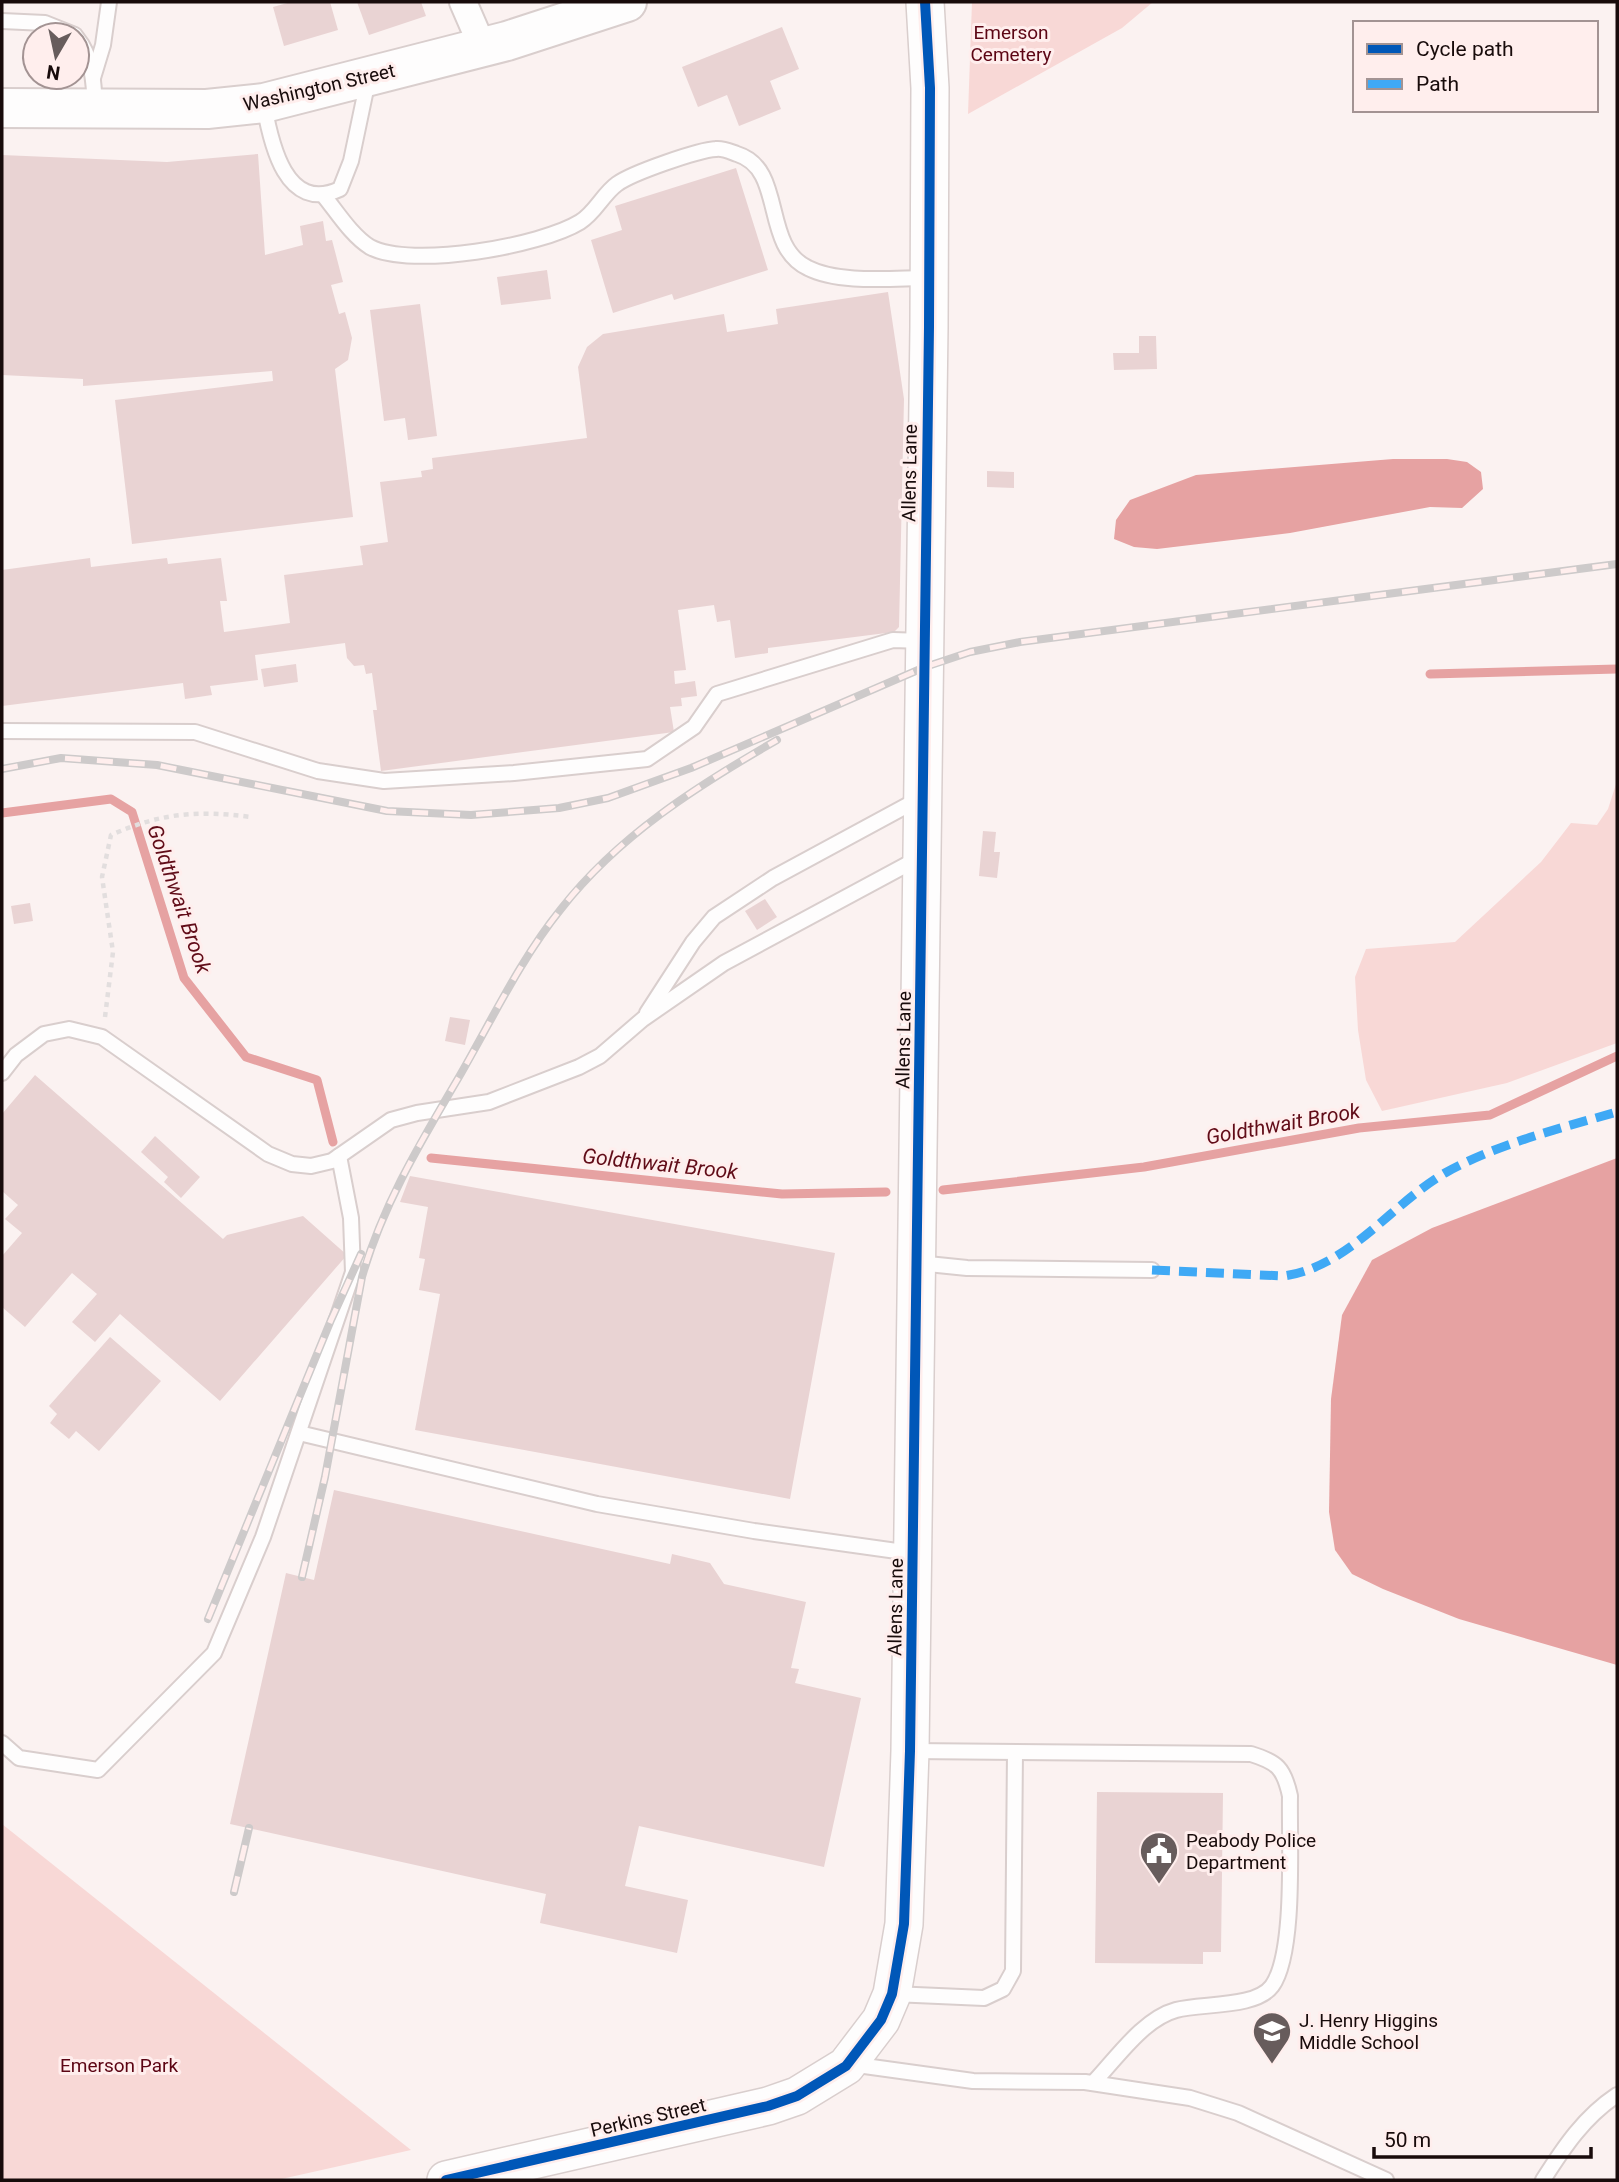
<svg xmlns="http://www.w3.org/2000/svg" width="1619" height="2182" viewBox="0 0 1619 2182" font-family="Roboto,sans-serif">
<rect width="100%" height="100%" fill="#fbf2f1"/>
<!-- green -->
<g fill="#f8d8d6">
<path d="M 972,2 L 1153,2 L 1122,28 L 968,114 Z"/>
<path d="M 1617,781 L 1617,1043 L 1507,1083 L 1382,1111 L 1366,1080 L 1358,1030 L 1355,977 L 1366,949 L 1455,942 L 1541,862 L 1571,823 L 1597,825 L 1608,809 Z"/>
<path d="M 2,1824 L 411,2150 L 277,2180 L 2,2180 Z"/>
</g>
<!-- water -->
<g fill="#e6a2a2">
<path d="M 1393,459 L 1447,459 L 1467,462 L 1481,472 L 1483,489 L 1462,508 L 1430,507 L 1290,533 L 1157,549 L 1134,547 L 1114,539 L 1116,520 L 1130,500 L 1196,475 Z"/>
<path d="M 1617,1158 L 1617,1665 L 1459,1619 L 1383,1589 L 1352,1574 L 1335,1550 L 1329,1512 L 1331,1399 L 1342,1315 L 1372,1260 L 1432,1228 Z"/>
</g>
<g fill="none" stroke-linecap="round" stroke-linejoin="round">
<!-- stream -->
<g stroke="#e6a2a2" stroke-width="9">
<path d="M 1430,674 L 1617,669"/>
<path d="M 2,813 L 111,799 L 132,812 L 184,978 L 246,1057 L 317,1080 L 333,1142"/>
<path d="M 431,1158 L 782,1194 L 886,1192"/>
<path d="M 943,1190 L 1144,1167 L 1359,1128 L 1490,1115 L 1617,1056"/>
</g>
</g>
<!-- building -->
<g fill="#e9d3d3">
<path d="M 291,2 L 330,2 L 338,30 L 284,46 L 273,7 Z"/>
<path d="M 357,2 L 421,2 L 426,16 L 369,35 Z"/>
<path d="M 782,27 L 799,69 L 770,81 L 781,109 L 739,126 L 727,95 L 698,107 L 682,67 Z"/>
<path d="M 258,154 L 265,255 L 303,245 L 300,226 L 323,221 L 326,241 L 332,240 L 343,282 L 331,285 L 339,314 L 345,312 L 352,338 L 348,360 L 335,369 L 353,517 L 132,544 L 115,400 L 273,381 L 272,371 L 83,386 L 83,379 L 2,375 L 2,155 L 167,162 Z"/>
<path d="M 736,168 L 768,270 L 674,300 L 672,294 L 613,313 L 591,240 L 622,230 L 615,206 Z"/>
<path d="M 547,270 L 551,299 L 501,305 L 497,277 Z"/>
<path d="M 888,292 L 904,399 L 899,627 L 894,632 L 768,648 L 768,653 L 735,658 L 730,620 L 717,622 L 714,605 L 678,610 L 686,670 L 674,671 L 675,684 L 695,681 L 697,696 L 681,698 L 682,706 L 670,707 L 674,732 L 381,771 L 373,710 L 377,710 L 372,673 L 366,674 L 364,665 L 354,666 L 347,658 L 345,643 L 255,655 L 258,680 L 210,686 L 212,695 L 185,699 L 183,683 L 2,706 L 2,570 L 90,558 L 91,567 L 167,558 L 168,564 L 221,558 L 227,601 L 220,601 L 224,632 L 290,623 L 284,575 L 363,565 L 360,546 L 388,542 L 380,482 L 422,477 L 421,471 L 433,469 L 432,458 L 587,438 L 578,367 L 587,347 L 603,334 L 724,314 L 727,332 L 778,324 L 776,309 Z"/>
<path d="M 420,304 L 437,436 L 408,440 L 405,418 L 384,421 L 370,310 Z"/>
<path d="M 1139,336 L 1156,336 L 1157,369 L 1114,370 L 1113,353 L 1139,353 Z"/>
<path d="M 987,471 L 1014,472 L 1014,488 L 987,487 Z"/>
<path d="M 296,664 L 298,682 L 264,687 L 261,669 Z"/>
<path d="M 983,831 L 996,832 L 994,852 L 1000,852 L 997,878 L 979,876 Z"/>
<path d="M 765,899 L 777,917 L 757,930 L 745,911 Z"/>
<path d="M 30,903 L 33,921 L 14,924 L 11,906 Z"/>
<path d="M 450,1017 L 470,1020 L 465,1045 L 445,1041 Z"/>
<path d="M 35,1075 L 223,1239 L 227,1235 L 303,1216 L 347,1255 L 220,1401 L 120,1314 L 95,1342 L 72,1322 L 97,1294 L 72,1273 L 25,1327 L 2,1307 L 2,1256 L 22,1233 L 5,1219 L 18,1205 L 2,1191 L 2,1114 Z"/>
<path d="M 155,1136 L 200,1177 L 181,1198 L 164,1182 L 168,1177 L 141,1152 Z"/>
<path d="M 410,1176 L 835,1253 L 790,1499 L 415,1430 L 440,1294 L 419,1290 L 425,1259 L 419,1258 L 428,1207 L 400,1202 Z"/>
<path d="M 110,1337 L 161,1381 L 99,1451 L 76,1431 L 69,1439 L 50,1423 L 57,1414 L 49,1406 Z"/>
<path d="M 334,1490 L 670,1564 L 672,1554 L 710,1563 L 724,1584 L 806,1602 L 791,1668 L 799,1669 L 795,1683 L 861,1698 L 824,1867 L 639,1826 L 625,1886 L 688,1900 L 677,1953 L 540,1923 L 546,1894 L 230,1824 L 286,1573 L 314,1580 Z"/>
<path d="M 1097,1792 L 1223,1793 L 1221,1952 L 1203,1952 L 1203,1964 L 1095,1963 Z"/>
</g>
<g fill="none" stroke-linecap="round" stroke-linejoin="round">
<!-- lane casing -->
<g stroke="#d9cecd" stroke-width="18">
<g id="lane">
<path d="M 2,21 L 45,23 L 75,35"/>
<path d="M 77,38 C 93,57 94,85 95,108"/>
<path d="M 93,78 L 103,45 L 109,2"/>
<path d="M 264,105 C 271,144 286,214 340,189 L 351,161 L 368,80"/>
<path d="M 324,196 C 337,212 352,236 370,247 C 411,269 541,246 580,222 C 595,213 603,194 617,184 C 632,173 698,150 716,149 C 723,148 731,152 737,154 C 786,169 761,246 808,268 C 839,284 894,278 928,278"/>
<path d="M 2,731 L 195,732 L 318,771 L 384,781 L 514,773 L 647,759 L 694,727 L 717,694 L 893,640 L 923,641"/>
<path d="M 647,1013 L 693,942 L 714,917 L 773,878 L 919,799"/>
<path d="M 2,1073 L 16,1055 L 44,1034 L 69,1029 L 102,1037 L 268,1154 L 292,1164 L 311,1166 L 332,1161 L 391,1120 L 417,1113 L 489,1102 L 579,1067 L 600,1056 L 643,1019 L 724,963 L 919,858"/>
<path d="M 918,1263 L 967,1268 L 1152,1270"/>
<path d="M 299,1433 L 597,1504 L 754,1531 L 911,1553"/>
<path d="M 2,1743 L 19,1758 L 98,1770 L 214,1653 L 263,1537 L 353,1272 L 351,1218 L 339,1156"/>
<path d="M 912,1751 L 1251,1754 C 1277,1762 1284,1768 1290,1796 C 1289,1839 1296,1953 1272,1986 C 1256,2008 1202,2003 1176,2010 C 1143,2019 1116,2059 1093,2083"/>
<path d="M 893,1994 L 984,1998 L 1003,1989 L 1013,1971 L 1015,1752"/>
<path d="M 850,2064 L 973,2081 L 1085,2082 L 1190,2098 L 1238,2113 L 1386,2180"/>
<path d="M 1543,2180 C 1564,2147 1584,2117 1617,2095"/>
</g>
</g>
<!-- street casing -->
<g stroke="#d9cecd" stroke-width="30">
<path id="street" d="M 463,2 L 483,48"/>
</g>
<!-- secondary casing -->
<g stroke="#d9cecd" stroke-width="40">
<path id="secondary" d="M 446,2180 L 768,2106 L 797,2096 L 846,2066 L 881,2020 L 892,1994 L 904,1924 L 910,1751 L 929,327 L 930,88 L 925,2"/>
</g>
<!-- primary casing -->
<g stroke="#d9cecd" stroke-width="42">
<path id="primary" d="M 2,108 L 207,109 L 264,103 L 507,41 L 627,2"/>
</g>
<!-- path -->
<path stroke="#e2dede" stroke-width="4.5" stroke-dasharray="5 5" stroke-linecap="butt" d="M 105,1017 L 113,952 L 102,877 L 111,835 C 161,813 197,810 251,817"/>
<!-- lane -->
<use href="#lane" stroke="#fefdfd" stroke-width="14"/>
<!-- street -->
<use href="#street" stroke="#fefdfd" stroke-width="26"/>
<!-- secondary -->
<use href="#secondary" stroke="#fefdfd" stroke-width="37"/>
<!-- primary -->
<use href="#primary" stroke="#fefdfd" stroke-width="38"/>
<!-- rail casing -->
<g stroke="#cdcaca" stroke-width="8">
<g id="rail">
<path d="M 2,769 L 61,758 L 157,765 L 387,811 L 471,815 L 559,808 L 608,798 L 691,768 L 925,667 L 970,652 L 1020,642 L 1617,564"/>
<path d="M 302,1577 L 325,1477 L 362,1277 C 382,1207 419,1145 456,1082 C 490,1024 519,961 561,909 C 618,836 697,786 777,740"/>
<path d="M 208,1619 L 331,1320 L 361,1254"/>
<path d="M 234,1892 L 249,1828"/>
</g>
</g>
<!-- rail -->
<use href="#rail" stroke="#ffeeed" stroke-width="5" stroke-dasharray="16" stroke-linecap="butt"/>
<!-- quiet -->
<path stroke="#3fa9f5" stroke-width="9" stroke-dasharray="18 9" stroke-linecap="butt" d="M 1152,1270 L 1284,1276 C 1350,1266 1390,1205 1445,1173 C 1497,1144 1561,1128 1617,1112"/>
<!-- cycleway casing -->
<g stroke="#ffeeed" stroke-width="15">
<path id="cycleway" d="M 446,2180 L 768,2106 L 797,2096 L 846,2066 L 881,2020 L 892,1994 L 904,1924 L 910,1751 L 929,327 L 930,88 L 925,2"/>
</g>
<!-- cycleway -->
<use href="#cycleway" stroke="#0057b8" stroke-width="10"/>
</g>
<!-- icons -->
<defs>
<g id="civic-pin" transform="scale(2.0125)"><path d="M0 17L-7.5 6A9.5 9.5 0 1 1 7.5 6Z" fill="#675c5c" stroke="#ffeeed"/><path d="M-.6-6.5H3V-4.5H.6V-3L4-1V1h2V6H-6V1h2V-1L-.6-3ZM-1.2 2.5V6h2.4V2.5Z" fill="#fff"/></g>
<g id="school-pin" transform="scale(2.0125)"><path d="M0 17L-7.5 6A9.5 9.5 0 1 1 7.5 6Z" fill="#675c5c" stroke="#ffeeed"/><path d="M0-5L7-2L0 1L-7-2ZM-4 1L0 2.5L4 1V4Q0 6-4 4Z" fill="#fff"/></g>
</defs>
<g fill-rule="evenodd">
<use href="#civic-pin" x="1159" y="1851"/>
<use href="#school-pin" x="1272" y="2031"/>
</g>
<g text-anchor="middle" stroke-width="6" stroke-linejoin="round" paint-order="stroke">
<!-- park labels -->
<g font-size="19" fill="#5c0514" stroke="#ffeeed">
<text x="1011" y="39">Emerson<tspan x="1011" dy="22">Cemetery</tspan></text>
<text x="119" y="2072">Emerson Park</text>
</g>
<!-- street labels -->
<g font-size="19" fill="#180b0b" stroke="#ffeeed">
<text transform="translate(319 87) rotate(-13)" y="7">Washington Street</text>
<text transform="translate(909 473) rotate(-89)" y="7">Allens Lane</text>
<text transform="translate(903 1040) rotate(-89)" y="7">Allens Lane</text>
<text transform="translate(895 1607) rotate(-89)" y="7">Allens Lane</text>
<text transform="translate(648 2117) rotate(-13)" y="7">Perkins Street</text>
</g>
<!-- poi labels -->
<g font-size="19" fill="#180b0b" stroke="#ffeeed" text-anchor="start">
<text x="1186" y="1847">Peabody Police<tspan x="1186" dy="22">Department</tspan></text>
<text x="1299" y="2027">J. Henry Higgins<tspan x="1299" dy="22">Middle School</tspan></text>
</g>
<!-- water labels -->
<g font-size="21" font-style="italic" fill="#610c18" stroke="#ffeeed">
<text transform="translate(179 899) rotate(71)" y="7">Goldthwait Brook</text>
<text transform="translate(1283 1124) rotate(-10)" y="7">Goldthwait Brook</text>
<text transform="translate(660 1164) rotate(6)" y="7">Goldthwait Brook</text>
</g>
</g>
<!-- border -->
<rect width="1619" height="2182" fill="none" stroke="#180b0b" stroke-width="7"/>
<!-- legend -->
<rect x="1353" y="21" width="245" height="91" fill="#ffeeed" stroke="#a39393" stroke-width="2"/>
<rect x="1367" y="44" width="35" height="10" fill="#0057b8" stroke="#a39393" stroke-width="2"/>
<text x="1416" y="56" font-size="21" fill="#180b0b">Cycle path</text>
<rect x="1367" y="79" width="35" height="10" fill="#3fa9f5" stroke="#a39393" stroke-width="2"/>
<text x="1416" y="91" font-size="21" fill="#180b0b">Path</text>
<!-- north arrow -->
<g transform="translate(56 56) rotate(189)"><circle r="33" fill="#ffeeed" stroke="#a39393" stroke-width="2"/>
<path d="M0-5L12 26L0 18L-12 26Z" fill="#675c5c"/>
<text y="-10" font-size="19" font-weight="bold" text-anchor="middle" fill="#180b0b">N</text>
</g>
<!-- scale -->
<path d="M1374 2147v10h217v-10" fill="none" stroke="#180b0b" stroke-width="3.5"/>
<text x="1384" y="2147" font-size="21" fill="#180b0b" stroke="#ffeeed" stroke-width="5" paint-order="stroke">50 m</text>
</svg>
